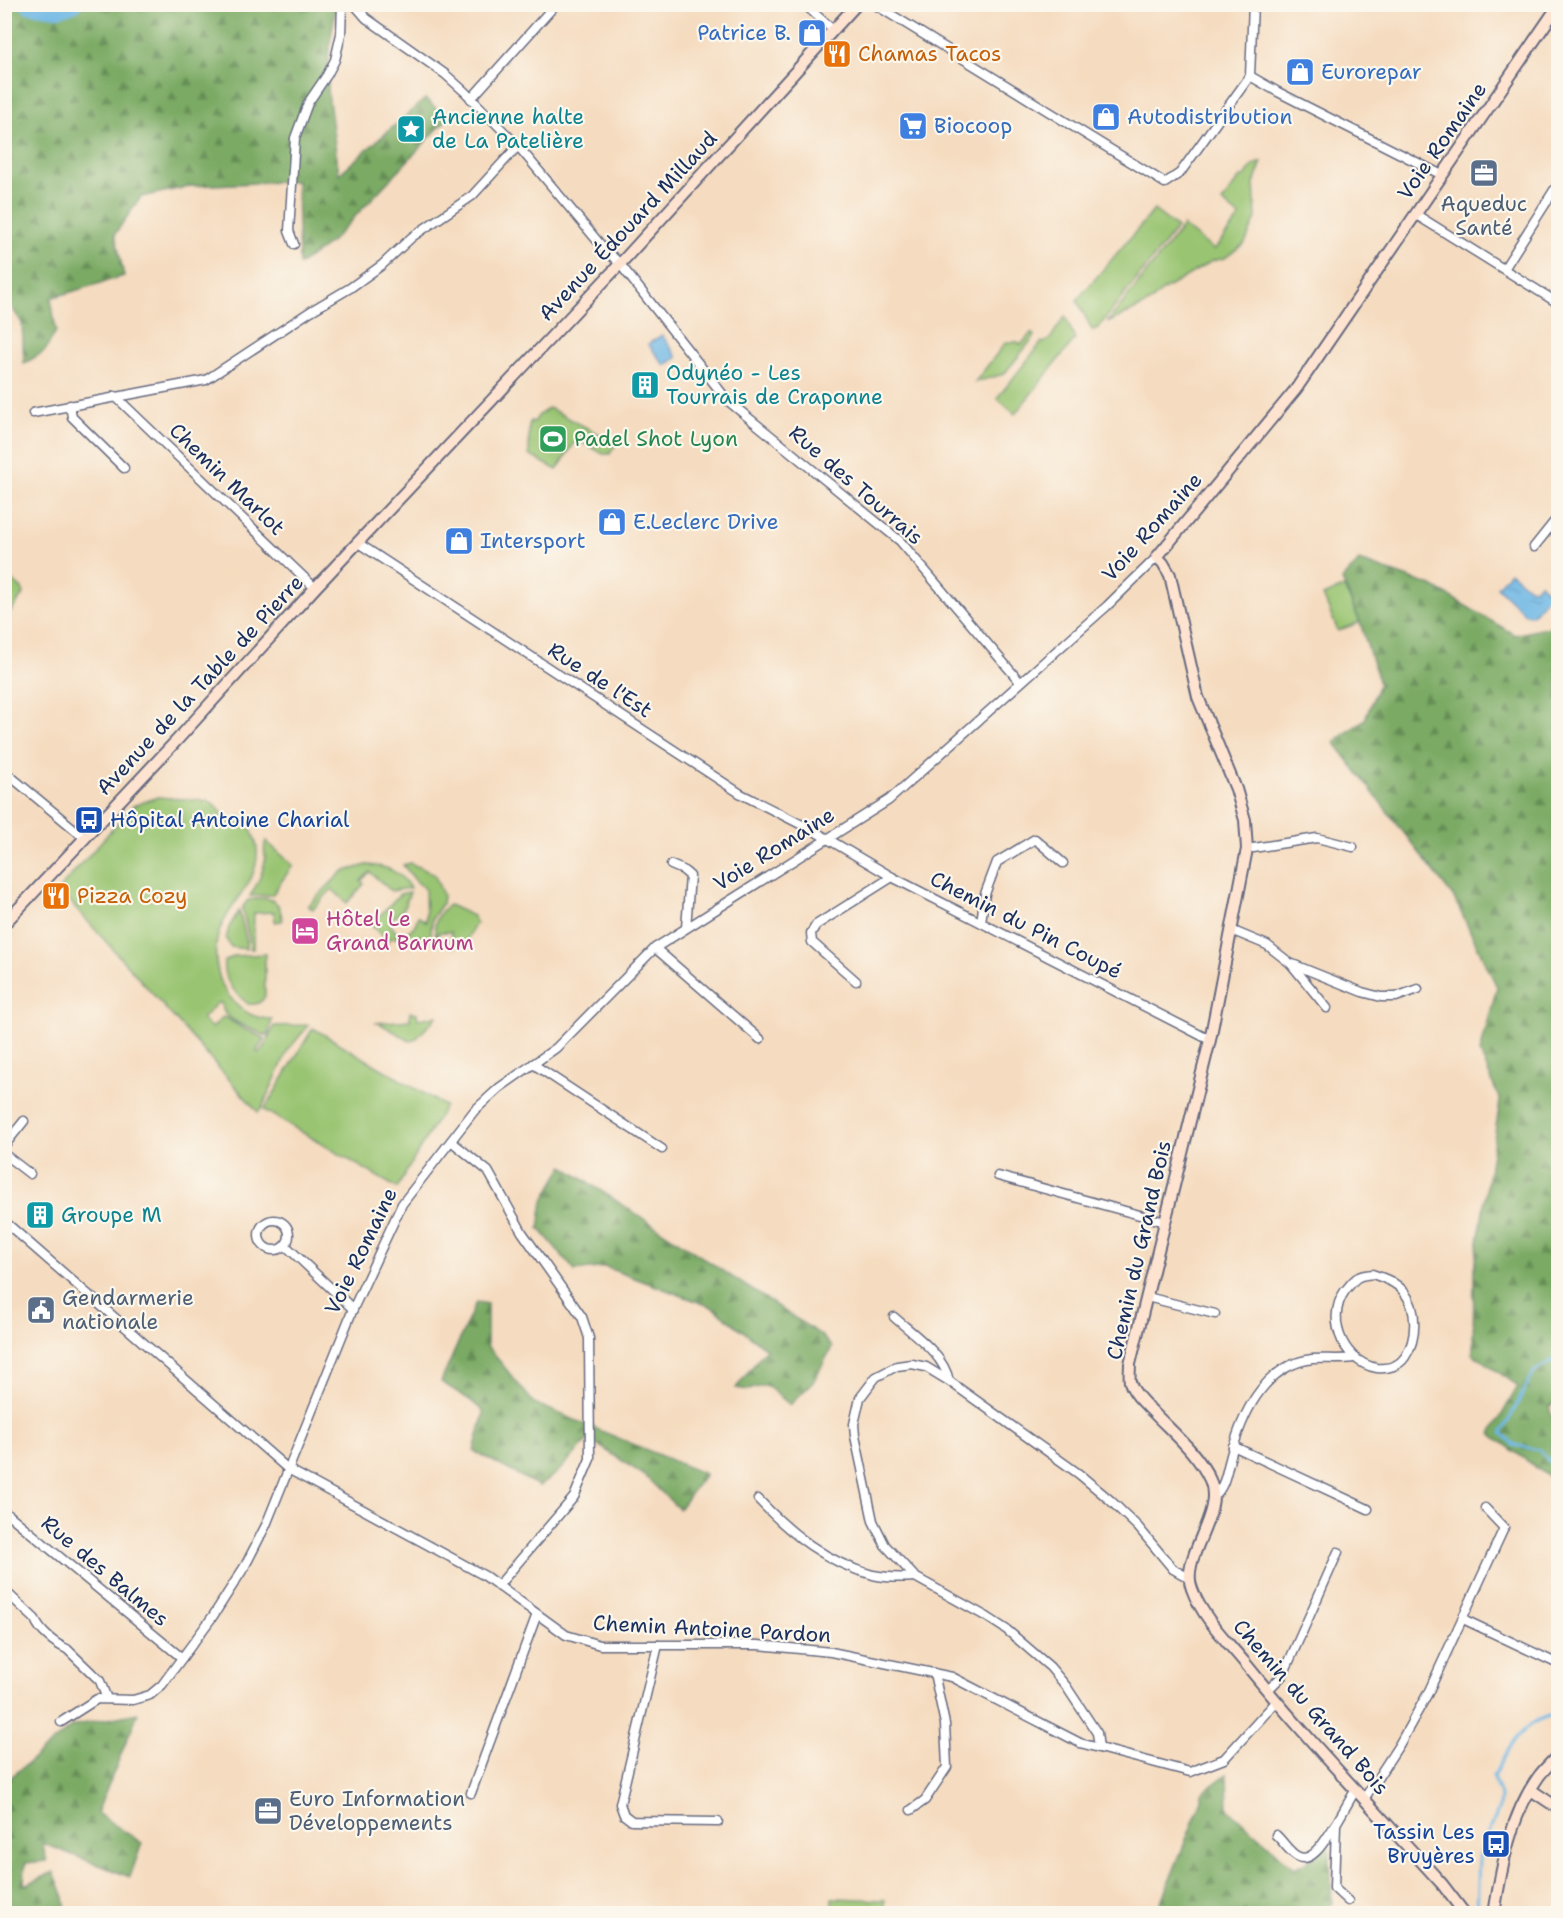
<svg xmlns="http://www.w3.org/2000/svg" width="1563" height="1918" viewBox="0 0 1563 1918" font-family="'Shantell Sans',sans-serif">
<defs>
<pattern id="forest-firs" width="22" height="20" patternUnits="userSpaceOnUse" patternTransform="scale(1.5)"><rect width="22" height="20" fill="#7aaa63"/><path d="M5 1l3.5 6h-7zM16 11l3.5 6h-7z" fill="#638b55"/></pattern>
<pattern id="water-ripples" width="26" height="14" patternUnits="userSpaceOnUse" patternTransform="scale(1.5)"><rect width="26" height="14" fill="#6bb6e4"/><path d="M2 4q2-2 4 0t4 0M15 11q2-2 4 0t4 0" fill="none" stroke="#5794bc"/></pattern>
</defs>
<rect width="100%" height="100%" fill="#fbf7ec"/>
<filter id="ink" filterUnits="userSpaceOnUse"><feTurbulence type="fractalNoise" baseFrequency=".0167" numOctaves="2"/><feDisplacementMap in="SourceGraphic" scale="12" xChannelSelector="R" yChannelSelector="G"/><feConvolveMatrix kernelMatrix="1 2 1 2 8 2 1 2 1" color-interpolation-filters="sRGB"/></filter>
<filter id="wash" filterUnits="userSpaceOnUse"><feTurbulence type="fractalNoise" baseFrequency=".008" numOctaves="4" result="noise"/><feDisplacementMap in="SourceGraphic" scale="24" xChannelSelector="R" yChannelSelector="G"/><feGaussianBlur stdDeviation="1.35" result="paint"/><feColorMatrix in="noise" values="0 0 0 0 0 0 0 0 0 0 0 0 0 0 0 0 0 1.4 0 .05"/><feComposite in="paint" operator="in"/></filter>
<g filter="url(#wash)">
<rect width="100%" height="100%" fill="#f5dbbf"/>
<!-- green -->
<g fill="#99c471" stroke="#5a7a68" stroke-width="1.5">
<path d="M 1262,162 L 1254,183 L 1256,218 L 1245,243 L 1225,258 L 1212,261 L 1162,291 L 1149,303 L 1107,323 L 1183,226 L 1214,250 L 1240,217 L 1222,202 L 1240,177 L 1245,177 L 1253,165 Z"/>
<path d="M 1154,210 L 1177,228 L 1098,328 L 1092,330 L 1077,300 Z"/>
<path d="M 1065,316 L 1075,339 L 1015,414 L 998,399 L 998,397 L 1042,342 L 1044,343 L 1050,339 Z"/>
<path d="M 1031,333 L 1035,336 L 1004,374 L 975,382 L 1006,342 L 1018,342 L 1021,345 Z"/>
<path d="M 549,408 L 616,443 L 610,454 L 603,454 L 583,443 L 582,439 L 580,438 L 575,442 L 557,470 L 529,455 L 529,425 L 531,421 L 534,422 L 539,415 Z"/>
<path d="M 5,574 L 22,589 L 24,593 L 5,620 L 5,615 L 10,605 L 5,591 Z"/>
<path d="M 1344,587 L 1360,622 L 1338,631 L 1323,596 Z"/>
<path d="M 158,797 L 207,801 L 212,803 L 234,824 L 241,816 C 250,826 256,836 257,849 C 259,882 233,899 221,927 C 215,941 214,956 218,972 C 220,982 223,988 229,996 C 242,1011 253,1019 272,1019 L 268,1035 L 265,1035 C 255,1031 230,1022 224,1012 C 223,1009 222,1006 221,1003 L 217,1003 L 202,1019 L 212,1028 L 223,1017 L 226,1018 L 244,1029 L 264,1038 L 265,1039 L 256,1051 L 258,1053 L 265,1045 L 274,1026 L 309,1025 L 288,1050 L 262,1108 L 258,1112 L 59,889 L 133,806 Z"/>
<path d="M 266,841 L 293,865 L 272,895 L 250,896 C 257,885 263,873 265,860 C 265,853 263,847 266,841 Z"/>
<path d="M 410,863 L 434,874 L 443,895 L 442,904 L 432,919 L 431,936 L 390,938 L 388,941 L 371,925 L 400,894 L 410,892 L 403,910 L 391,920 L 391,925 L 397,934 C 410,932 415,929 418,916 L 426,922 L 425,889 L 415,880 L 403,865 Z"/>
<path d="M 367,865 C 386,866 399,870 410,888 L 391,891 L 370,872 L 361,881 L 364,884 L 347,903 L 332,889 L 313,909 L 308,906 L 342,872 Z"/>
<path d="M 265,898 C 279,901 281,908 282,921 L 275,922 L 274,912 L 254,913 L 253,949 L 250,949 L 249,938 L 242,908 L 248,900 Z"/>
<path d="M 449,905 L 473,916 L 476,923 L 465,943 L 452,947 L 451,932 L 439,932 L 438,936 L 436,936 C 433,923 437,913 449,905 Z"/>
<path d="M 239,911 L 246,938 L 246,949 L 231,947 L 226,939 L 229,927 Z"/>
<path d="M 265,954 L 265,996 C 262,1003 256,1005 248,1004 C 236,994 221,979 224,962 L 234,956 Z"/>
<path d="M 410,1012 L 417,1013 L 418,1019 L 437,1016 L 415,1040 L 410,1041 L 379,1023 L 375,1023 L 410,1020 Z"/>
<path d="M 313,1028 L 445,1106 L 397,1188 L 264,1110 Z"/>
<path d="M 832,1898 L 885,1900 L 885,1913 L 832,1913 Z"/>
</g>
<!-- forest -->
<g fill="url(#forest-firs)" stroke="#4a6c60" stroke-width="1.5">
<path d="M 4,5 L 336,5 L 329,51 L 328,93 L 339,174 L 425,99 L 448,118 L 331,242 L 299,265 L 297,181 L 191,186 L 141,197 L 115,234 L 124,276 L 51,298 L 56,331 L 45,351 L 24,364 L 22,323 L 5,297 Z"/>
<path d="M 1359,561 L 1432,586 L 1515,635 L 1558,625 L 1558,1402 L 1549,1406 L 1556,1432 L 1550,1450 L 1558,1457 L 1558,1497 L 1557,1483 L 1491,1434 L 1518,1386 L 1473,1354 L 1474,1268 L 1500,1101 L 1480,1052 L 1497,987 L 1454,898 L 1334,742 L 1365,719 L 1379,684 L 1360,622 L 1342,580 Z"/>
<path d="M 563,1166 L 821,1335 L 832,1347 L 813,1382 L 790,1405 L 766,1385 L 748,1390 L 736,1388 L 766,1349 L 712,1307 L 605,1267 L 575,1271 L 539,1228 L 543,1201 Z"/>
<path d="M 476,1302 L 487,1304 L 487,1346 L 534,1403 L 705,1474 L 679,1509 L 644,1475 L 589,1439 L 557,1473 L 539,1486 L 474,1451 L 484,1412 L 470,1400 L 441,1382 Z"/>
<path d="M 138,1713 L 97,1813 L 142,1843 L 130,1877 L 42,1843 L 47,1861 L 25,1863 L 24,1885 L 54,1872 L 64,1897 L 66,1913 L 5,1913 L 5,1782 L 72,1726 Z"/>
<path d="M 1227,1774 L 1228,1809 L 1294,1868 L 1312,1859 L 1329,1838 L 1332,1903 L 1322,1913 L 1156,1914 L 1202,1800 L 1202,1793 Z"/>
</g>
<!-- water -->
<g fill="url(#water-ripples)" stroke="#4372a1" stroke-width="1.5">
<path d="M 662,335 L 677,357 L 665,366 L 648,344 Z"/>
<path d="M 1510,572 L 1529,588 L 1535,589 L 1540,583 L 1550,594 L 1532,615 L 1525,614 L 1497,587 Z"/>
</g>
<g fill="none" stroke-linecap="round" stroke-linejoin="round">
<!-- stream -->
<g stroke="#6bb6e4" stroke-width="3">
<path d="M 1558,1358 L 1534,1372 L 1502,1433 L 1513,1445 L 1539,1450 L 1558,1471"/>
<path d="M 1477,1914 L 1479,1857 L 1499,1808 L 1500,1796 L 1493,1776 C 1512,1745 1519,1721 1558,1714"/>
</g>
<!-- river -->
<path stroke="#6bb6e4" stroke-width="18" d="M 29,4 L 57,8 L 73,4"/>
</g>
</g>
<g filter="url(#ink)">
<g fill="none" stroke-linecap="round" stroke-linejoin="round">
<!-- street casing -->
<g stroke="#676b80" stroke-width="11">
<g id="street">
<path d="M 354,4 L 366,18 L 445,74 L 465,92 L 518,146 L 600,244 L 620,264 L 728,401 L 900,541 L 1020,682"/>
<path d="M 804,4 L 833,30"/>
<path d="M 874,4 L 1165,183 L 1180,173 L 1250,76 L 1253,4"/>
<path d="M 1250,76 L 1278,92 L 1442,175"/>
<path d="M 471,99 L 556,4"/>
<path d="M 1415,214 L 1558,303"/>
<path d="M 294,244 L 289,231 L 295,138 L 308,103 L 327,75 L 335,60 L 341,34 L 342,4"/>
<path d="M 1504,269 L 1558,184"/>
<path d="M 115,396 L 315,588"/>
<path d="M 70,405 L 72,417 L 124,468"/>
<path d="M 33,413 L 206,380 L 311,311 L 350,288 L 382,265 L 412,237 L 472,196 L 518,146"/>
<path d="M 358,543 L 741,794 L 816,832 L 892,877 L 1210,1040"/>
<path d="M 1534,547 L 1558,517"/>
<path d="M 4,771 L 85,838"/>
<path d="M 1247,849 L 1317,838 L 1353,847"/>
<path d="M 671,865 L 683,870 L 690,876 L 686,928"/>
<path d="M 981,922 L 985,894 L 997,862 L 1035,839 L 1063,863"/>
<path d="M 1231,930 L 1267,945 L 1290,963 L 1362,992 L 1381,997 L 1396,997 L 1418,989"/>
<path d="M 655,948 L 760,1039"/>
<path d="M 1291,964 L 1327,1008"/>
<path d="M 856,981 L 812,942 L 811,933 L 816,925 L 892,877"/>
<path d="M 533,1064 L 662,1149"/>
<path d="M 451,1141 L 488,1171 L 522,1232 L 582,1317 L 589,1338 L 590,1459 L 574,1497 L 498,1586"/>
<path d="M 4,1146 L 24,1121"/>
<path d="M 4,1154 L 30,1174"/>
<path d="M 998,1176 L 1165,1222"/>
<circle cx="274" cy="1235" r="15"/>
<path d="M 4,1221 L 288,1469 L 485,1576 L 566,1635 L 600,1645 L 758,1645 L 831,1652 L 952,1677 L 1080,1743 L 1190,1772 L 1224,1759 L 1276,1702"/>
<path d="M 285,1245 L 353,1309"/>
<path d="M 1372,1274 C 1384,1278 1396,1282 1404,1292 C 1418,1309 1417,1339 1405,1357 C 1399,1366 1388,1369 1377,1368 C 1341,1362 1323,1313 1349,1286 C 1352,1283 1355,1278 1359,1277 C 1362,1275 1368,1275 1372,1274 Z"/>
<path d="M 1147,1297 L 1215,1314"/>
<path d="M 894,1317 C 914,1335 944,1354 949,1381"/>
<path d="M 1233,1446 L 1368,1509"/>
<path d="M 1214,1496 C 1225,1487 1226,1473 1230,1459 C 1241,1417 1262,1366 1312,1359 C 1325,1358 1339,1360 1353,1358"/>
<path d="M 758,1499 C 790,1533 827,1563 873,1575 C 887,1578 901,1578 915,1577"/>
<path d="M 4,1513 L 9,1515 L 182,1658"/>
<path d="M 4,1590 L 35,1619 C 39,1631 55,1644 67,1649 L 100,1681 L 107,1699"/>
<path d="M 1463,1619 L 1554,1662"/>
<path d="M 658,1645 L 620,1804 L 624,1815 L 632,1821 L 718,1822"/>
<path d="M 1267,1691 L 1283,1675 L 1338,1552"/>
<path d="M 61,1722 L 97,1699 L 133,1700 L 150,1695 L 162,1685 L 213,1616 L 245,1566 L 266,1525 L 353,1309 L 402,1204 L 474,1111 L 499,1088 L 556,1048 L 655,948 L 889,800 L 1107,606 L 1157,557"/>
<path d="M 1099,1748 L 1097,1733 L 1066,1686 L 1050,1667 L 1007,1630 L 987,1617 L 915,1577 L 885,1545 L 873,1521 L 855,1436 L 854,1424 L 860,1398 L 876,1377 L 897,1366 L 912,1364 L 926,1367 L 949,1381 L 1079,1474 L 1110,1500 L 1138,1527 L 1173,1569 L 1189,1578"/>
<path d="M 471,1793 L 537,1614"/>
<path d="M 1364,1799 L 1399,1745 L 1428,1693 L 1504,1528 L 1485,1508"/>
<path d="M 911,1810 L 925,1800 L 947,1767 L 945,1724 L 934,1673"/>
<path d="M 1276,1835 C 1283,1841 1289,1852 1297,1856 C 1313,1866 1328,1835 1335,1825"/>
<path d="M 1348,1901 L 1334,1888 L 1336,1824 L 1356,1789"/>
</g>
</g>
<!-- secondary casing -->
<g stroke="#676b80" stroke-width="14">
<g id="secondary">
<path d="M 4,924 L 178,739 L 315,588 L 620,264 L 857,4"/>
<path d="M 1531,1790 L 1558,1808"/>
<path d="M 1465,1914 L 1442,1884 C 1376,1811 1307,1740 1245,1663 C 1226,1640 1202,1617 1192,1589 C 1179,1558 1225,1514 1210,1480 C 1198,1453 1172,1432 1152,1411 C 1144,1403 1133,1393 1130,1382 C 1129,1377 1130,1369 1130,1364 L 1210,1040 L 1247,849 L 1245,820 L 1236,789 L 1198,697 L 1170,575 L 1163,563 L 1157,557 L 1296,389 L 1558,6"/>
<path d="M 1494,1914 C 1502,1865 1510,1816 1539,1776 C 1544,1769 1552,1762 1558,1755"/>
</g>
</g>
<!-- street -->
<use href="#street" stroke="#fff" stroke-width="8"/>
<!-- secondary -->
<use href="#secondary" stroke="#fee3d1" stroke-width="10"/>
</g>
</g>
<!-- icons -->
<defs>
<g id="shop-square" transform="scale(1.5)"><rect x="-9" y="-9" width="18" height="18" rx="4" fill="#3f7fe0" stroke="#fbf7ec"/><path d="M-5-2.5h2.3a2.7 3.5 0 0 1 5.4 0H5L5.5 6h-11ZM-1.5-2.5h3a1.5 2.3 0 0 0-3 0Z" fill="#fff"/></g>
<g id="restaurant-square" transform="scale(1.5)"><rect x="-9" y="-9" width="18" height="18" rx="4" fill="#e8710a" stroke="#fbf7ec"/><path d="M-5-6h1v4h1v-4h1v4h1v-4h1v5L-1.5 .5V6h-2V.5L-5-1ZM5-6V6H3V1.5H1.5Q1.5-4 5-6Z" fill="#fff"/></g>
<g id="supermarket-square" transform="scale(1.5)"><rect x="-9" y="-9" width="18" height="18" rx="4" fill="#3f7fe0" stroke="#fbf7ec"/><path d="M-6-5.5h2.5l.6 2H6L4.5 2H-2.5L-4.4-4H-6ZM-1.5 3.2a1.3 1.3 0 1 0 .1 0ZM3 3.2a1.3 1.3 0 1 0 .1 0Z" fill="#fff"/></g>
<g id="sight-square" transform="scale(1.5)"><rect x="-9" y="-9" width="18" height="18" rx="4" fill="#0f9aa8" stroke="#fbf7ec"/><path d="M0-6L1.8-2.2L6-1.7L2.9 1.2L3.7 5.4L0 3.3L-3.7 5.4L-2.9 1.2L-6-1.7L-1.8-2.2Z" fill="#fff"/></g>
<g id="office-square" transform="scale(1.5)"><rect x="-9" y="-9" width="18" height="18" rx="4" fill="#5c6f8a" stroke="#fbf7ec"/><path d="M-6-3h4V-5.5h4V-3h4V5H-6ZM-1-4.5V-3h2v-1.5ZM-6 0V1H6V0Z" fill="#fff"/></g>
<g id="building-square" transform="scale(1.5)"><rect x="-9" y="-9" width="18" height="18" rx="4" fill="#0f9aa8" stroke="#fbf7ec"/><path d="M-4-6H4V6H1V3H-1V6H-4ZM-2.5-4.3h1.7v1.8h-1.7ZM.8-4.3h1.7v1.8H.8ZM-2.5-1h1.7V.8h-1.7ZM.8-1h1.7V.8H.8Z" fill="#fff"/></g>
<g id="stadium-square" transform="scale(1.5)"><rect x="-9" y="-9" width="18" height="18" rx="4" fill="#2e9e5b" stroke="#fbf7ec"/><path d="M0-5a6.5 5 0 1 0 0 10a6.5 5 0 1 0 0-10ZM-3.5-1.8h7v3.6h-7Z" fill="#fff"/></g>
<g id="bus-square" transform="scale(1.5)"><rect x="-9" y="-9" width="18" height="18" rx="4" fill="#1a4fb4" stroke="#fbf7ec"/><path d="M-5-6H5V4H4V6H2V4H-2V6H-4V4H-5ZM-3.5-4V0h7V-4ZM-3.5 1.2v1.5H-2V1.2ZM2 1.2v1.5H3.5V1.2Z" fill="#fff"/></g>
<g id="hotel-square" transform="scale(1.5)"><rect x="-9" y="-9" width="18" height="18" rx="4" fill="#d1479c" stroke="#fbf7ec"/><path d="M-6-4.5h1.5V1H6V5H4.5V3h-9V5H-6ZM-4 0a1.8 1.8 0 1 1 3.6 0ZM.5 0V-2.5h3Q6-2.5 6 0Z" fill="#fff"/></g>
<g id="civic-square" transform="scale(1.5)"><rect x="-9" y="-9" width="18" height="18" rx="4" fill="#5c6f8a" stroke="#fbf7ec"/><path d="M-.6-6.5H3V-4.5H.6V-3L4-1V1h2V6H-6V1h2V-1L-.6-3ZM-1.2 2.5V6h2.4V2.5Z" fill="#fff"/></g>
</defs>
<g fill-rule="evenodd">
<use href="#shop-square" x="812" y="33"/>
<use href="#restaurant-square" x="837" y="54"/>
<use href="#shop-square" x="1300" y="72"/>
<use href="#shop-square" x="1106" y="117"/>
<use href="#supermarket-square" x="913" y="126"/>
<use href="#sight-square" x="411" y="129"/>
<use href="#office-square" x="1484" y="173"/>
<use href="#building-square" x="645" y="385"/>
<use href="#stadium-square" x="553" y="439"/>
<use href="#shop-square" x="612" y="522"/>
<use href="#shop-square" x="459" y="541"/>
<use href="#bus-square" x="89" y="820"/>
<use href="#restaurant-square" x="56" y="896"/>
<use href="#hotel-square" x="305" y="931"/>
<use href="#building-square" x="40" y="1215"/>
<use href="#civic-square" x="41" y="1310"/>
<use href="#office-square" x="268" y="1811"/>
<use href="#bus-square" x="1496" y="1844"/>
</g>
<g text-anchor="middle" stroke-width="4.5" stroke-linejoin="round" paint-order="stroke">
<!-- shop labels -->
<g font-size="21" fill="#366cbe" stroke="#fbf7ec" text-anchor="start">
<text x="791" y="40" text-anchor="end">Patrice B.</text>
<text x="1321" y="79">Eurorepar</text>
<text x="1127" y="124">Autodistribution</text>
<text x="934" y="133">Biocoop</text>
<text x="633" y="529">E.Leclerc Drive</text>
<text x="480" y="548">Intersport</text>
</g>
<!-- food labels -->
<g font-size="21" fill="#c56008" stroke="#fbf7ec" text-anchor="start">
<text x="858" y="61">Chamas Tacos</text>
<text x="77" y="903">Pizza Cozy</text>
</g>
<!-- culture labels -->
<g font-size="21" fill="#0d838f" stroke="#fbf7ec" text-anchor="start">
<text x="432" y="124">Ancienne halte<tspan x="432" dy="24">de La Patelière</tspan></text>
<text x="666" y="380">Odynéo - Les<tspan x="666" dy="24">Tourrais de Craponne</tspan></text>
<text x="61" y="1222">Groupe M</text>
</g>
<!-- street labels -->
<g font-size="21" fill="#1b2f5e" stroke="#fbf7ec">
<text transform="translate(1442 141) rotate(-55)" y="7">Voie Romaine</text>
<text transform="translate(628 226) rotate(-47)" y="7">Avenue Édouard Millaud</text>
<text transform="translate(227 479) rotate(44)" y="7">Chemin Marlot</text>
<text transform="translate(856 485) rotate(41)" y="7">Rue des Tourrais</text>
<text transform="translate(1152 527) rotate(-48)" y="7">Voie Romaine</text>
<text transform="translate(600 680) rotate(33)" y="7">Rue de l'Est</text>
<text transform="translate(200 685) rotate(-47)" y="7">Avenue de la Table de Pierre</text>
<text transform="translate(774 849) rotate(-32)" y="7">Voie Romaine</text>
<text transform="translate(1026 925) rotate(27)" y="7">Chemin du Pin Coupé</text>
<text transform="translate(1139 1250) rotate(-77)" y="7">Chemin du Grand Bois</text>
<text transform="translate(361 1251) rotate(-64)" y="7">Voie Romaine</text>
<text transform="translate(105 1571) rotate(40)" y="7">Rue des Balmes</text>
<text transform="translate(712 1629) rotate(3)" y="7">Chemin Antoine Pardon</text>
<text transform="translate(1311 1707) rotate(49)" y="7">Chemin du Grand Bois</text>
</g>
<!-- service labels -->
<g font-size="21" fill="#4e5e75" stroke="#fbf7ec" text-anchor="start">
<text x="1484" y="211" text-anchor="middle">Aqueduc<tspan x="1484" dy="24">Santé</tspan></text>
<text x="62" y="1305">Gendarmerie<tspan x="62" dy="24">nationale</tspan></text>
<text x="289" y="1806">Euro Information<tspan x="289" dy="24">Développements</tspan></text>
</g>
<!-- leisure labels -->
<g font-size="21" fill="#27864d" stroke="#fbf7ec" text-anchor="start">
<text x="574" y="446">Padel Shot Lyon</text>
</g>
<!-- transit labels -->
<g font-size="21" fill="#164399" stroke="#fbf7ec" text-anchor="start">
<text x="110" y="827">Hôpital Antoine Charial</text>
<text x="1475" y="1839" text-anchor="end">Tassin Les<tspan x="1475" dy="24">Bruyères</tspan></text>
</g>
<!-- hotel labels -->
<g font-size="21" fill="#b23c85" stroke="#fbf7ec" text-anchor="start">
<text x="326" y="926">Hôtel Le<tspan x="326" dy="24">Grand Barnum</tspan></text>
</g>
</g>
<!-- margin -->
<rect width="1563" height="1918" fill="none" stroke="#fbf7ec" stroke-width="24"/>
</svg>
